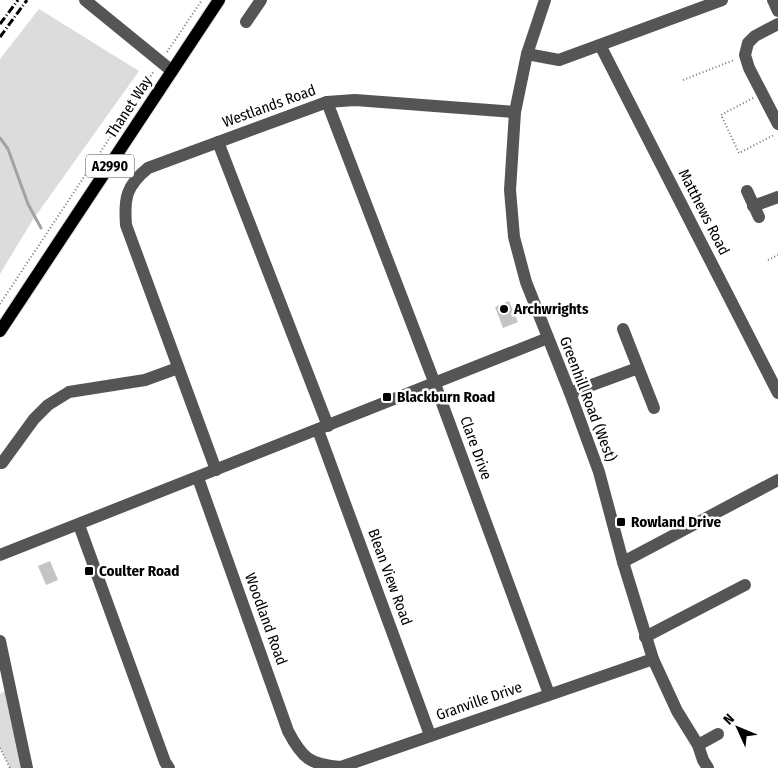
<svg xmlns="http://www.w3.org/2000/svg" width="778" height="768" viewBox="0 0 778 768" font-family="'Fira Sans Condensed',sans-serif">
<rect width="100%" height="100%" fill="#fff"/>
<!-- green -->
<g fill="#dcdcdc">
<path d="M 39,9 L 139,71 L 32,221 L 0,274 L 0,59 Z"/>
<path d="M 10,687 L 27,768 L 10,768 L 0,748 L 0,694 Z"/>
</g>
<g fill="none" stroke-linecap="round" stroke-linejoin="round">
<!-- stream -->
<path stroke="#a3a3a3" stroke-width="3" d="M 0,138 L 8,149 L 28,204 L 41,228"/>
</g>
<!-- building -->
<g fill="#c4c4c4">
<path d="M 509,301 L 518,322 L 503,328 L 495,307 Z"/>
<path d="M 50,561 L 58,580 L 46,585 L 38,566 Z"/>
</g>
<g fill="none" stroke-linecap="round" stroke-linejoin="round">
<!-- major casing -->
<g stroke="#dbdbdb" stroke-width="14">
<path id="major" d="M 0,331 L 219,0"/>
</g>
<!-- path -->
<g stroke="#777" stroke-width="2" stroke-dasharray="1 2.5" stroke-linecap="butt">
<path d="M 167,52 L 202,0"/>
<path d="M 683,80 L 734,60"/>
<path d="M 753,98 L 721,115 L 739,153 L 774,135"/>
<path d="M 768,260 L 778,255"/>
<path d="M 0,304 L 154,71"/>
<path d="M 0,748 L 10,768"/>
</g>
<!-- minor -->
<g stroke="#555" stroke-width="12">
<path d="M 85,0 L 172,71"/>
<path d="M 545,0 L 527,54 L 515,112 L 510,190 L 514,237 L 526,282 L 570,393 L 599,472 L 623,562 L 653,659 L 677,711 L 698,745 L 703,760 L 708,768"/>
<path d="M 773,0 L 778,11"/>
<path d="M 246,22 L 261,0"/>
<path d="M 778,24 L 755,36 L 748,43 L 745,55 L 749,68 L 778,124"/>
<path d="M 600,45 L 778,393"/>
<path d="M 527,54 L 559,60 L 722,0"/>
<path d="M 327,102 L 435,384 L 549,694"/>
<path d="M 218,142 L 328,426"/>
<path d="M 747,191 L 759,217"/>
<path d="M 753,206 L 778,197"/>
<path d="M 623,329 L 654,408"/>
<path d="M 570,393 L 638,368"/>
<path d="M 318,430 L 430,735"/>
<path d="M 2,463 L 34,419 L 48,405 L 69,392 L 145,380 L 178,368"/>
<path d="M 216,470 L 126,225 C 124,198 126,186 148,168 L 327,102 L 355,100 L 515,112"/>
<path d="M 198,478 L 288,731 C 302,758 310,765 341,767 L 653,659"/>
<path d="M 79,525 L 165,762 L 169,768"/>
<path d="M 0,555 L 548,338"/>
<path d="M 623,562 L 778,480"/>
<path d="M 645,637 L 745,585"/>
<path d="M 0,641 L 27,768"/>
<path d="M 698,745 L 718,734"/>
</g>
<!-- major -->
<use href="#major" stroke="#000" stroke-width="12"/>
<!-- rail -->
<g stroke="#000" stroke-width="3" stroke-dasharray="8 2.5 1 2.5" stroke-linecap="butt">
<path d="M 0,24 L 18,0"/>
<path d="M 0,37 L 27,0"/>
</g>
</g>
<!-- markers -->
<g fill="#000" stroke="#fff" stroke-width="2">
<circle cx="504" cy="309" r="5"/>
<rect x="382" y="392" width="10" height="10" rx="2.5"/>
<rect x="616" y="517" width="10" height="10" rx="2.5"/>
<rect x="84" y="566" width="10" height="10" rx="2.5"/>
</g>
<g text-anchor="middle" stroke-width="5" stroke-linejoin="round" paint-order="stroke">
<!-- shield labels -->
<rect fill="#fff" stroke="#4c4c4c" stroke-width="1" x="86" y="154.5" width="48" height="23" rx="4"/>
<g font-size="14" font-weight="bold" fill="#000">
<text x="110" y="171">A2990</text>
</g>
<!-- street labels -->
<g font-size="15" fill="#000" stroke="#fff">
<text transform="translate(269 106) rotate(-20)" y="5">Westlands Road</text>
<text transform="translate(129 107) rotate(-57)" y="5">Thanet Way</text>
<text transform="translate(704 212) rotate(63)" y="5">Matthews Road</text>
<text transform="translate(588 399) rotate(69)" y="5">Greenhill Road (West)</text>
<text transform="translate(476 448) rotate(70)" y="5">Clare Drive</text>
<text transform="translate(390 577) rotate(70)" y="5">Blean View Road</text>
<text transform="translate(266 619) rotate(70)" y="5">Woodland Road</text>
<text transform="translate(479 701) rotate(-19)" y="5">Granville Drive</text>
</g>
<!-- poi labels -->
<g font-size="15" font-weight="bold" fill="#000" stroke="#fff" text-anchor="start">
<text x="514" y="314">Archwrights</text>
<text x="397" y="402">Blackburn Road</text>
<text x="631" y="527">Rowland Drive</text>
<text x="99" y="576">Coulter Road</text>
</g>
</g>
<!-- north arrow -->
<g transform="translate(738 728) rotate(314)" stroke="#ffffff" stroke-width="4" paint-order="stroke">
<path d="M0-4L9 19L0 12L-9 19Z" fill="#000000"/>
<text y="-8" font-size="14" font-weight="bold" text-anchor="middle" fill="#000000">N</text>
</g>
</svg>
